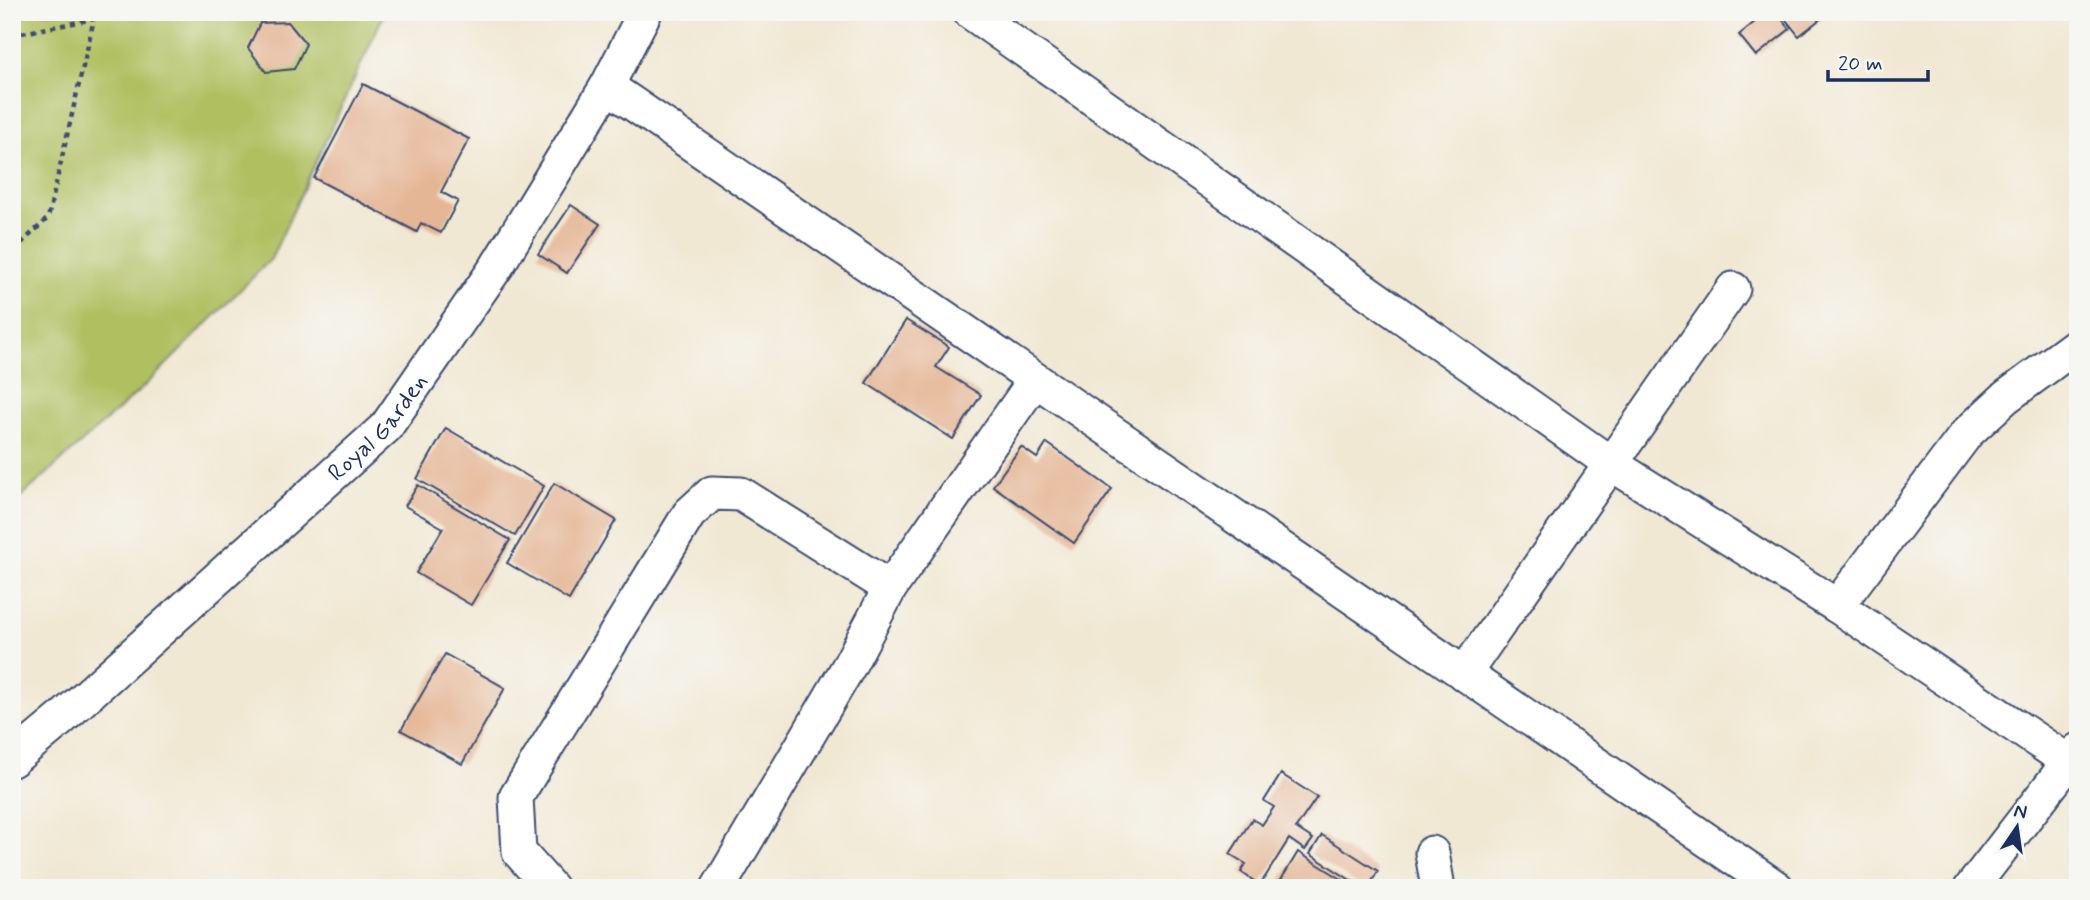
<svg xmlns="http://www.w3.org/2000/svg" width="2090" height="900" viewBox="0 0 2090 900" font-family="Mynerve,sans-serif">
<rect width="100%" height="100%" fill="#f6f6f2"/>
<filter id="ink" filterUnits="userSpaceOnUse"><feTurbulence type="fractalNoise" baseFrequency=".0143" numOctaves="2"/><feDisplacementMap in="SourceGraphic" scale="14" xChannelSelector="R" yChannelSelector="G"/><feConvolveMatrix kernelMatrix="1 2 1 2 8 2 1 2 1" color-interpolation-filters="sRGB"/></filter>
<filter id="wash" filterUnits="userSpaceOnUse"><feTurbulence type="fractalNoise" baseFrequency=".00686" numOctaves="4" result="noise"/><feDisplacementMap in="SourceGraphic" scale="28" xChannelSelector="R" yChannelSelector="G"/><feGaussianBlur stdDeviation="1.57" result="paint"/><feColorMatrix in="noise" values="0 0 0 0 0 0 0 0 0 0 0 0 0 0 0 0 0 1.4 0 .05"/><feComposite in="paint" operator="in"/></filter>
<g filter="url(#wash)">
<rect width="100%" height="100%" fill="#f1e8d3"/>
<!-- green -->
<path fill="#b0bf61" stroke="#667760" stroke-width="2" d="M 12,12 L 385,12 L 271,259 L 149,382 L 12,505 Z"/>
<g id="blocks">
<!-- building -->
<g fill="#e5b695">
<path d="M 1767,12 L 1776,12 L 1790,29 L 1756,56 L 1739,35 Z"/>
<path d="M 1787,12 L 1829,12 L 1799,36 L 1783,16 Z"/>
<path d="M 288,22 L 306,44 L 294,69 L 266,72 L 248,48 L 260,23 Z"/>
<path d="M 363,84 L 469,139 L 441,192 L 458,201 L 441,233 L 421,223 L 417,232 L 314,178 Z"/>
<path d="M 571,205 L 600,224 L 567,273 L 538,254 Z"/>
<path d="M 906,320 L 949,347 L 936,367 L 981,395 L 953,439 L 866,383 Z"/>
<path d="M 446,428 L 544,486 L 515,536 L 417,479 Z"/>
<path d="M 1047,443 L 1112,489 L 1074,543 L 993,486 L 1021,447 L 1037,458 Z"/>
<path d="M 554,483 L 616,520 L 569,600 L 507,563 Z"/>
<path d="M 418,485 L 510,540 L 471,605 L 416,573 L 443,528 L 405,506 Z"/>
<path d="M 445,654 L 505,688 L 462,764 L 401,730 Z"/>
<path d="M 1281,774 L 1317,797 L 1296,828 L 1313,839 L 1305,850 L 1289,839 L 1260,885 L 1241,872 L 1246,864 L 1230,854 L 1252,819 L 1262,825 L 1274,807 L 1264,801 Z"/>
<path d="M 1322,835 L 1378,871 L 1368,888 L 1363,888 L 1310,854 Z"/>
<path d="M 1298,852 L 1356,888 L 1276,888 Z"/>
</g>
</g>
</g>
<g filter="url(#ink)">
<use href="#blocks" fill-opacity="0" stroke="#3b4b70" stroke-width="2"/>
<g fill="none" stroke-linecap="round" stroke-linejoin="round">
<!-- street casing -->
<g stroke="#3b4b70" stroke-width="37">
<g id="street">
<path d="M 970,12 L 1610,463 L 1837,606 L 2078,768"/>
<path d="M 607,86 L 1777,888"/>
<path d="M 1837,606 L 1967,433 L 2006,397 L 2078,344"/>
<path d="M 1464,674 L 1733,289"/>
<path id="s1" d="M 12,760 L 61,719 L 386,427 L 497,266 L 607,86 L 645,12"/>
<path d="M 1432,853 L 1438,888"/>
<path d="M 551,888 L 519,852 L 516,797 L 689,514 L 712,493 L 741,494 L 890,588"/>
<path d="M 718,888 L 849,666 L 890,588 L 1035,380"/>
<path d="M 1971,888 L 2078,750"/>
</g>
</g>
<!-- path -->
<path stroke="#3b4b70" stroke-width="4.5" stroke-dasharray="5 5" stroke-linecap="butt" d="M 12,35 L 94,19 L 48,218 L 12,252"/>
<!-- street -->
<use href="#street" stroke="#fff" stroke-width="33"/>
</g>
</g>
<g text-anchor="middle" stroke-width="7" stroke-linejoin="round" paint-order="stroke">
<!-- street labels -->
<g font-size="24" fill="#1b2f5e" stroke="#f6f6f2">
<text dy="8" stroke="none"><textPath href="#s1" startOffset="495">Royal Garden</textPath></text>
</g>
</g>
<!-- margin -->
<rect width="2090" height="900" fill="none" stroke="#f6f6f2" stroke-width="42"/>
<!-- north arrow -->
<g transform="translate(2017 827) rotate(13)" stroke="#f6f6f2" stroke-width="5" paint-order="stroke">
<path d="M0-5L12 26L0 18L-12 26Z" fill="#1b2f5e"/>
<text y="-10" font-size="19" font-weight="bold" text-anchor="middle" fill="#1b2f5e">N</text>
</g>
<!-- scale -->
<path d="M1828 70v10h100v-10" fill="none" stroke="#1b2f5e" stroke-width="3.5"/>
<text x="1838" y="70" font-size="21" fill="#1b2f5e" stroke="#f6f6f2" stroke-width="5" paint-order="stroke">20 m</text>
</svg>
